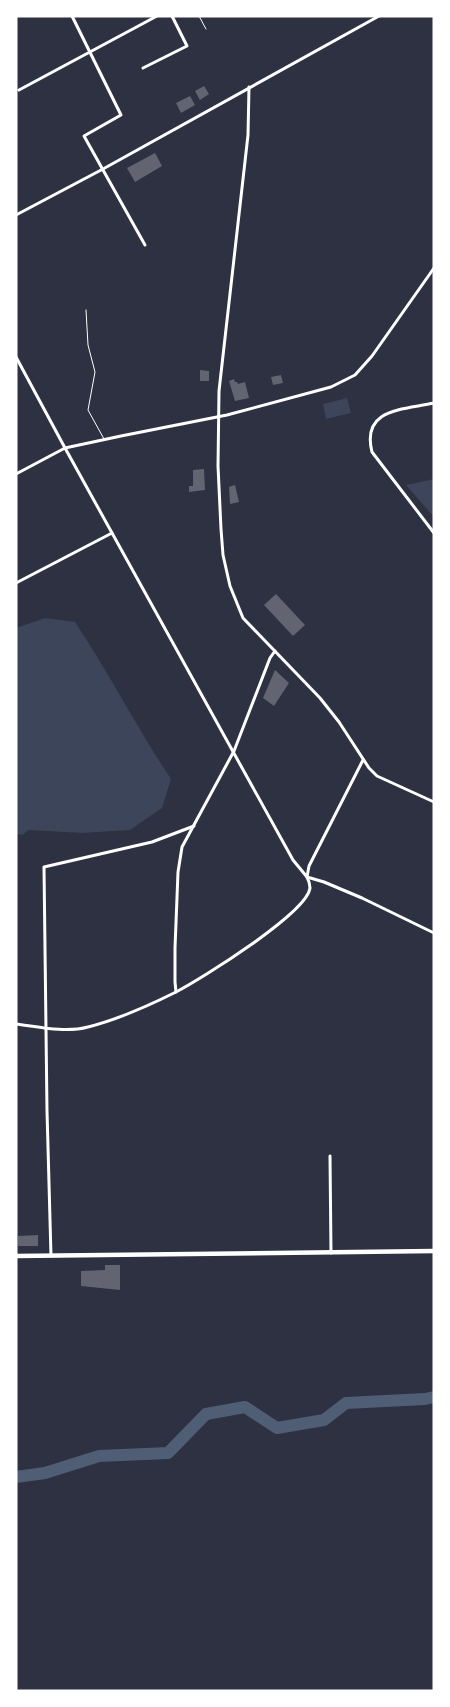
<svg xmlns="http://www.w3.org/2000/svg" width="450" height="1707" viewBox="0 0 450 1707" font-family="Manrope,sans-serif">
<rect width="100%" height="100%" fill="#2d3142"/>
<!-- green -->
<g fill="#3c4559">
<path d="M 347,398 L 351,413 L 326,419 L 323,404 Z"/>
<path d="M 434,479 L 434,517 L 406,485 Z"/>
<path d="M 45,618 L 75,622 C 109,673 137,728 171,779 L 162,808 L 130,830 L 82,833 L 29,830 L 22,835 L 16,834 L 16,628 Z"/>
</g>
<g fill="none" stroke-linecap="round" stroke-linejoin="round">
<!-- river -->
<path stroke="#4f5d75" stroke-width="12" d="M 16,1477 L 45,1473 L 99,1456 L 168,1453 L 206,1414 L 245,1407 L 277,1428 L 324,1420 L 346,1403 L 425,1399 L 434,1397"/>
</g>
<!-- building -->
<g fill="#626471">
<path d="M 204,86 L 209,94 L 200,100 L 195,91 Z"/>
<path d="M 190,96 L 195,105 L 181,113 L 176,103 Z"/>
<path d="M 155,153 L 162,166 L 135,182 L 127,168 Z"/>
<path d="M 200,370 L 209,371 L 209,381 L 200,381 Z"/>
<path d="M 281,375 L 283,383 L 273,385 L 271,377 Z"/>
<path d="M 234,379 L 235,382 L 237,382 L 238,384 L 245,382 L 249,398 L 235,401 L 229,381 Z"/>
<path d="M 204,469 L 205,490 L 189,492 L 189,486 L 193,486 L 193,470 Z"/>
<path d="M 235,485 L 239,502 L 230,504 L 229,487 Z"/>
<path d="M 276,594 L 305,625 L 293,636 L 264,605 Z"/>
<path d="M 275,670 L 289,683 L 274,706 L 263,698 Z"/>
<path d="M 38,1235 L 38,1246 L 18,1246 L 18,1236 Z"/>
<path d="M 105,1265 L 120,1265 L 120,1290 L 81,1286 L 81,1271 L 105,1270 Z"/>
</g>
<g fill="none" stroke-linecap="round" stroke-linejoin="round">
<!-- path -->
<path stroke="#fff" stroke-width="1" d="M 199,16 L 206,29"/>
<!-- service -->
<path stroke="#fff" stroke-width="1" d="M 86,310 L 88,345 L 95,372 L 88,410 L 104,439"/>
<!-- minor -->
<g stroke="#fff" stroke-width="3">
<path d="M 72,16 L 121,115 L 84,136 L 145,245"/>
<path d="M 143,68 L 187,46 L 172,16"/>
<path d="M 249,87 L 248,135 L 219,391 L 218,466 L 221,529 L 223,555 L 230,586 L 243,618 L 320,698 L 339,722 L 369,768 L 377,776 L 434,802"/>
<path d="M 19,90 L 157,16"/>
<path d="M 16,215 L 103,169 L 379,16"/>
<path d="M 16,357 L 65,448 L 293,860 L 307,877 L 324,882 L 362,898 L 434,933"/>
<path d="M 434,403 C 403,410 361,408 372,452 L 434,533"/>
<path d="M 16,474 L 65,448 L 121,436 L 227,415 L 331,387 L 355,375 L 372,356 L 434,268"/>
<path d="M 16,583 L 112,533"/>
<path d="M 307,877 L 309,866 L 363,760"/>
<path d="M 176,992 L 175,982 L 175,948 L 178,872 L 182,847 L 234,751 L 270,658 L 275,651"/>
<path d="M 16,1024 C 39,1027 66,1033 88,1027 C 116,1020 150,1005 176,992 C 201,979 307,913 310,888 C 310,884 309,881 307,877"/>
<path d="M 330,1156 L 331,1253"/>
<path d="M 51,1256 L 47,1111 L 44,867 L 152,842 L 194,826"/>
</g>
<!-- secondary -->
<path stroke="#fff" stroke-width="4.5" d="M 16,1256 L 434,1251"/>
</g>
<!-- border -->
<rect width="450" height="1707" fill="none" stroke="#ffffff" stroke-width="35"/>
</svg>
